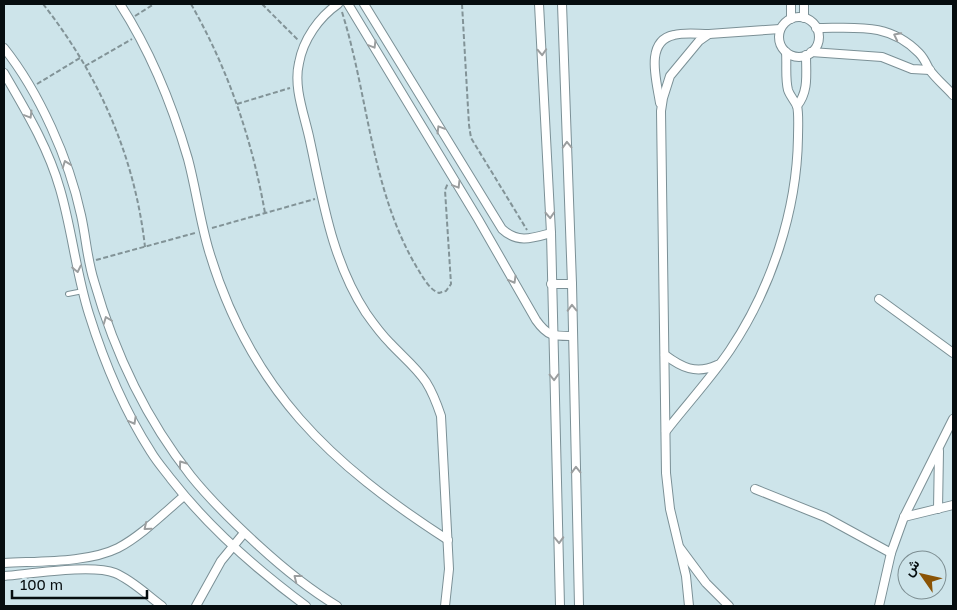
<svg xmlns="http://www.w3.org/2000/svg" width="957" height="610" viewBox="0 0 957 610" font-family="'Golos Text',Vazirmatn,sans-serif">
<rect width="100%" height="100%" fill="#cde4ea"/>
<g fill="none" stroke-linecap="round" stroke-linejoin="round">
<!-- service casing -->
<g stroke="#7b9096" stroke-width="6">
<path id="service" d="M 68,294 L 83,291"/>
</g>
<!-- minor casing -->
<g stroke="#7b9096" stroke-width="10">
<g id="minor">
<path d="M 120,4 C 151,52 172,104 188,159 C 196,189 200,221 209,251 C 250,389 330,464 448,540"/>
<path d="M 338,4 C 319,17 303,40 299,63 C 293,88 305,116 310,141 C 323,201 332,261 366,313 C 373,323 381,334 390,343 C 402,356 416,367 426,382 C 433,393 437,404 441,416 L 449,569 L 445,606"/>
<path d="M 348,4 L 478,219 L 536,320 C 548,337 554,336 573,336"/>
<path d="M 364,4 L 502,229 C 518,244 533,238 551,233"/>
<path d="M 539,4 L 551,233 L 560,606"/>
<path d="M 562,4 L 572,284 L 579,606"/>
<circle cx="799" cy="37" r="20"/>
<path d="M 804,18 L 804,4"/>
<path d="M 791,19 L 791,4"/>
<path d="M 816,28 C 855,28 889,22 919,53 C 924,58 926,63 929,69 C 935,78 946,87 953,95"/>
<path d="M 4,48 C 39,92 69,159 81,215 C 86,237 87,259 94,281 C 114,351 146,419 191,476 C 211,501 235,524 259,546 C 283,568 309,589 337,606"/>
<path d="M 811,52 L 882,57 L 912,69 L 930,70"/>
<path d="M 4,73 C 26,111 48,147 60,189 C 72,230 76,273 89,314 C 104,362 124,410 151,452 C 157,462 165,471 171,479 C 210,529 256,569 306,606"/>
<path d="M 660,103 C 657,82 644,41 674,35 C 685,32 698,34 709,34"/>
<path d="M 797,106 C 809,91 806,74 806,55"/>
<path d="M 551,284 L 572,284"/>
<path d="M 879,299 L 953,353"/>
<path d="M 665,355 C 681,367 696,375 717,365"/>
<path d="M 666,431 C 687,404 711,378 730,350 C 771,289 797,211 798,137 C 798,129 799,113 797,106 C 795,101 790,96 788,90 C 785,78 787,64 786,52"/>
<path d="M 755,489 L 825,517 L 891,553"/>
<path d="M 938,509 L 939,451"/>
<path d="M 904,517 L 953,505"/>
<path d="M 680,548 L 706,583 L 729,606"/>
<path d="M 4,563 C 38,561 88,563 118,548 C 141,536 164,513 184,496"/>
<path d="M 4,576 C 30,574 92,564 115,573 C 132,580 147,595 162,606"/>
<path d="M 196,606 L 221,561 L 244,533"/>
<path d="M 689,606 L 686,576 L 670,509 L 666,473 L 661,111 L 663,98 L 670,76 L 699,41 L 709,34 L 780,29"/>
<path d="M 879,606 L 891,553 L 904,517 L 953,419"/>
</g>
</g>
<!-- path -->
<g stroke="#829397" stroke-width="2" stroke-dasharray="5 2.5" stroke-linecap="butt">
<path d="M 43,4 C 99,75 135,157 145,247"/>
<path d="M 191,4 C 228,69 252,139 265,213"/>
<path d="M 262,4 L 299,41"/>
<path d="M 462,4 L 469,125 L 471,138 L 527,230"/>
<path d="M 342,12 C 369,98 371,193 419,271 C 424,279 430,290 439,293 L 446,291 L 451,284 L 445,190 L 448,183"/>
<path d="M 135,16 L 154,4"/>
<path d="M 85,66 L 132,39"/>
<path d="M 37,84 L 80,58"/>
<path d="M 237,104 L 290,88"/>
<path d="M 212,228 L 315,199"/>
<path d="M 96,260 L 195,233"/>
</g>
<!-- service -->
<use href="#service" stroke="#fff" stroke-width="4"/>
<!-- minor -->
<use href="#minor" stroke="#fff" stroke-width="8"/>
</g>
<!-- one-way arrows -->
<defs><path id="oneway-chevron" d="M-2-3.5L2.5 0L-2 3.5" fill="none" stroke-width="1.6" stroke-linecap="round" stroke-linejoin="round" transform="scale(1.25)"/></defs>
<g stroke="#9b9e9f">
<use href="#oneway-chevron" transform="translate(897 36) rotate(-153)"/>
<use href="#oneway-chevron" transform="translate(373 45) rotate(59)"/>
<use href="#oneway-chevron" transform="translate(542 52) rotate(87)"/>
<use href="#oneway-chevron" transform="translate(29 115) rotate(59)"/>
<use href="#oneway-chevron" transform="translate(440 129) rotate(-121)"/>
<use href="#oneway-chevron" transform="translate(567 145) rotate(-92)"/>
<use href="#oneway-chevron" transform="translate(66 164) rotate(-110)"/>
<use href="#oneway-chevron" transform="translate(457 185) rotate(59)"/>
<use href="#oneway-chevron" transform="translate(550 215) rotate(87)"/>
<use href="#oneway-chevron" transform="translate(77 269) rotate(78)"/>
<use href="#oneway-chevron" transform="translate(513 280) rotate(60)"/>
<use href="#oneway-chevron" transform="translate(572 308) rotate(-91)"/>
<use href="#oneway-chevron" transform="translate(107 320) rotate(-111)"/>
<use href="#oneway-chevron" transform="translate(554 377) rotate(88)"/>
<use href="#oneway-chevron" transform="translate(133 421) rotate(61)"/>
<use href="#oneway-chevron" transform="translate(182 464) rotate(-126)"/>
<use href="#oneway-chevron" transform="translate(576 470) rotate(-91)"/>
<use href="#oneway-chevron" transform="translate(147 527) rotate(141)"/>
<use href="#oneway-chevron" transform="translate(559 540) rotate(88)"/>
<use href="#oneway-chevron" transform="translate(297 578) rotate(-142)"/>
</g>
<!-- border -->
<rect width="957" height="610" fill="none" stroke="#060d0f" stroke-width="10"/>
<!-- north arrow -->
<g transform="translate(922 575) rotate(304)"><circle r="24" fill="#cde4ea" stroke="#7d8e92"/>
<path d="M0-4L9 19L0 12L-9 19Z" fill="#8a5305"/>
<text y="-8" font-size="14" font-weight="bold" text-anchor="middle" fill="#060d0f">ش</text>
</g>
<!-- scale -->
<path d="M12 590v8h135v-8" fill="none" stroke="#060d0f" stroke-width="2.5"/>
<text x="20" y="590" font-size="15" fill="#060d0f" stroke="#cde4ea" stroke-width="4" paint-order="stroke">100 m</text>
</svg>
